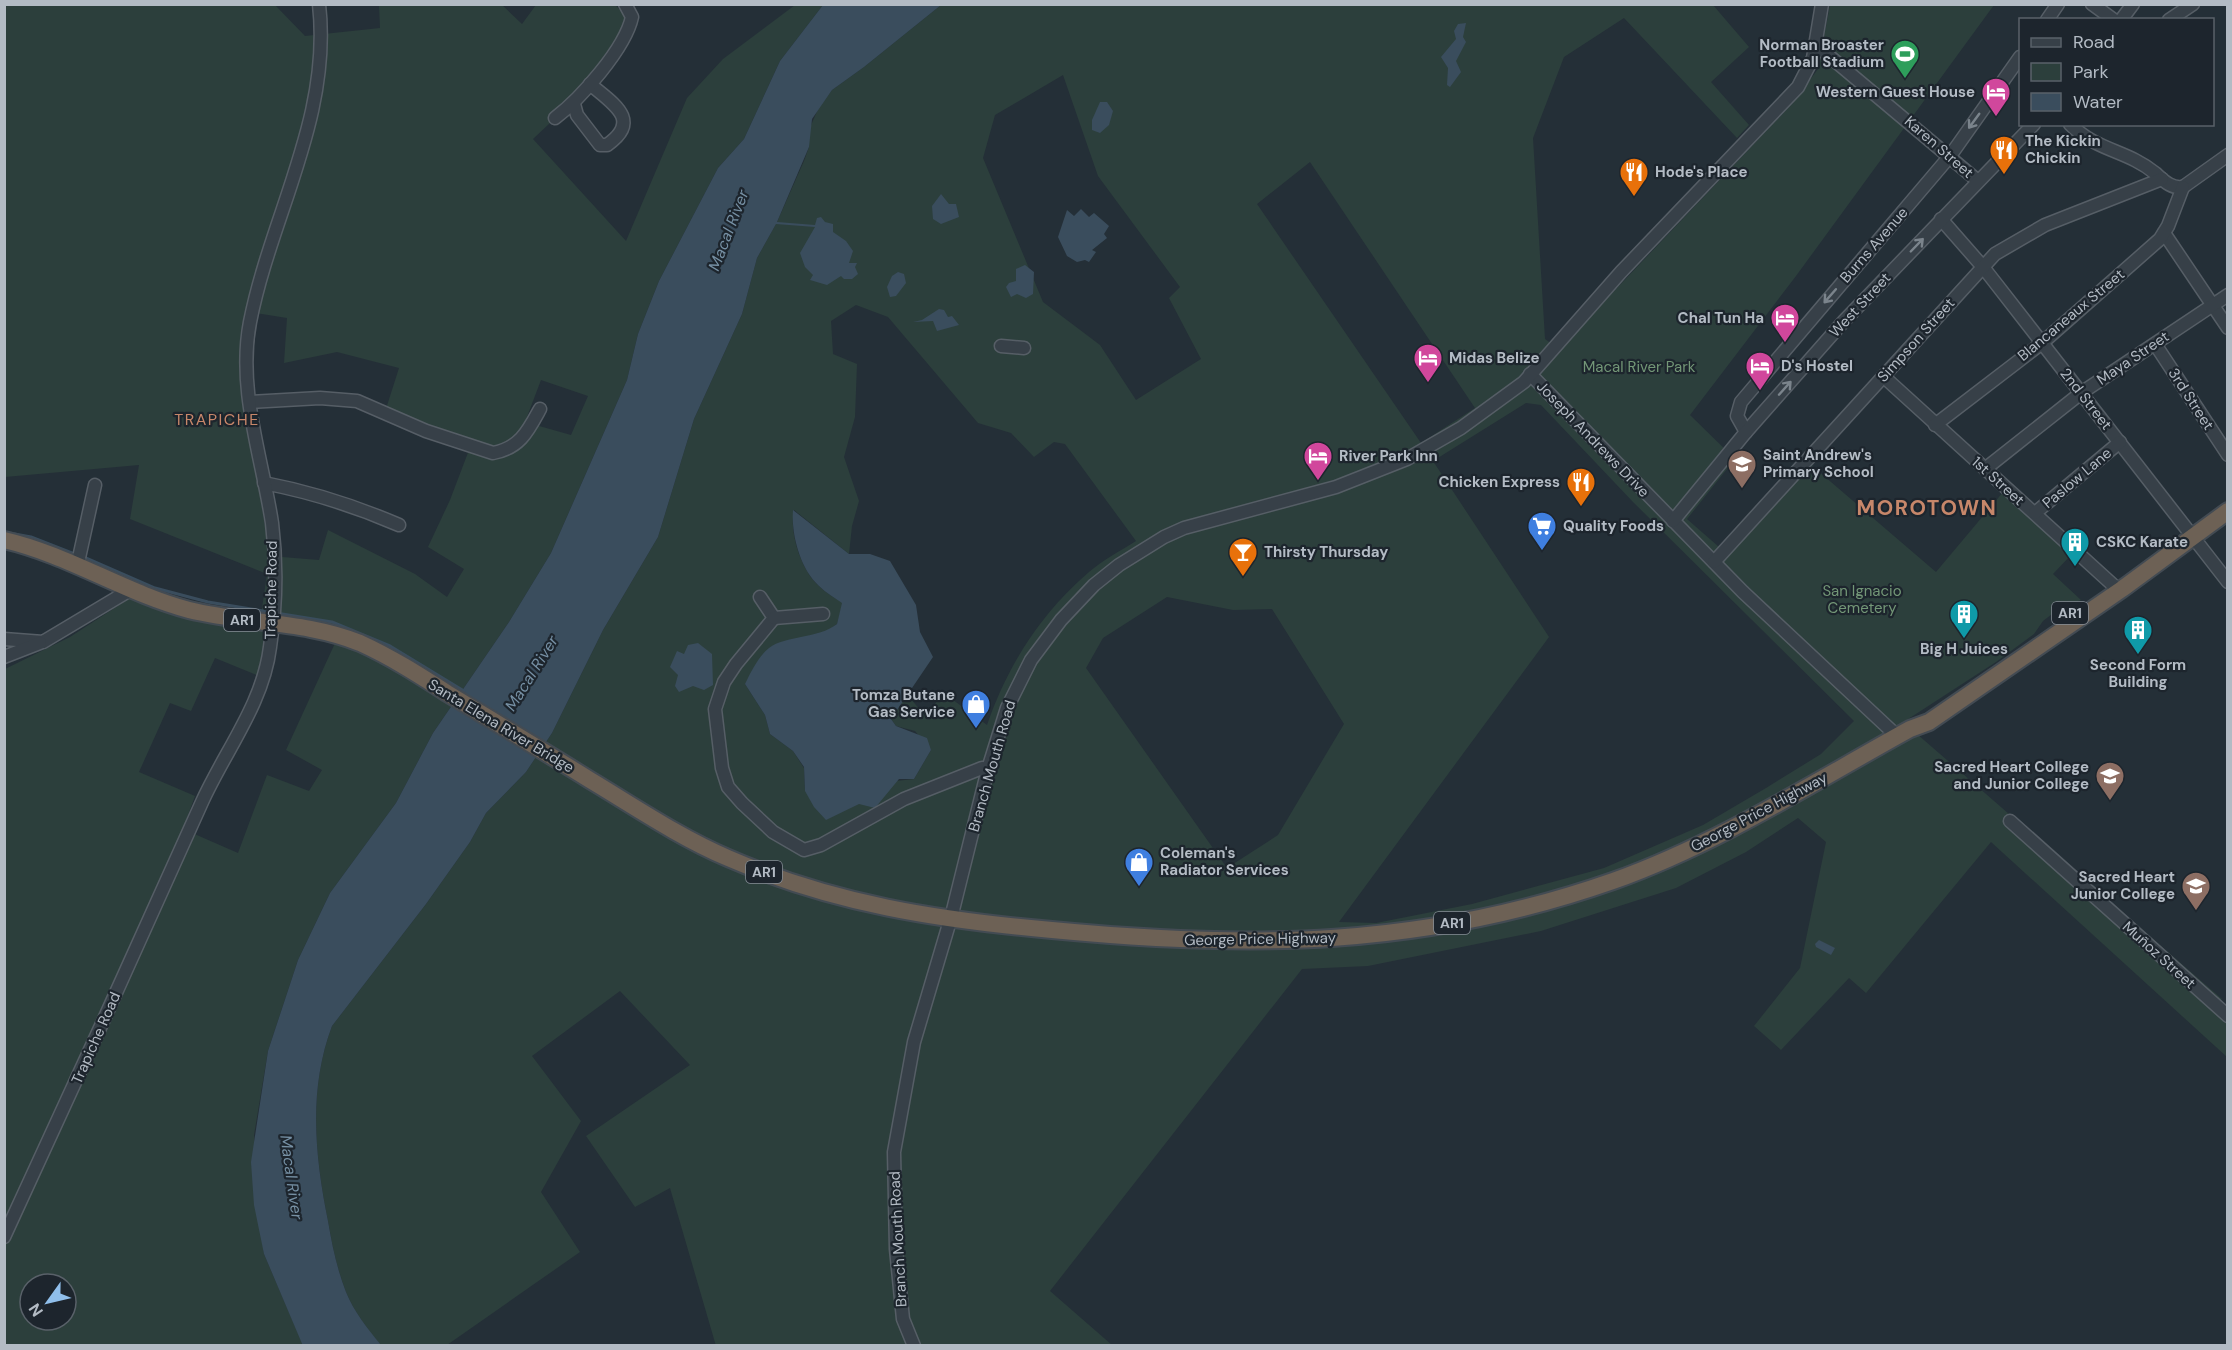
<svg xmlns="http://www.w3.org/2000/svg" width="2232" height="1350" viewBox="0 0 2232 1350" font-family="'DM Sans',sans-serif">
<rect width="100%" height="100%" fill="#242f37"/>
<!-- green -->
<g fill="#2c3f3c" fill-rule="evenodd">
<path d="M 5,5 L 275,5 L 305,36 L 380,28 L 379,5 L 502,5 L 522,24 L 536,5 L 615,5 L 630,19 L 568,106 L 533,139 L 626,241 L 687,98 L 723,59 L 795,5 L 823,5 L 780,61 L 744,139 L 718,168 L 659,281 L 638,334 L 627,380 L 551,553 L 509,622 L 433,733 L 396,803 L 330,893 L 298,960 L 268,1051 L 254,1135 L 264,1254 L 303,1345 L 5,1345 L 5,669 L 70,637 L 130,598 L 174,613 L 267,631 L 259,676 L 215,658 L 191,711 L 170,703 L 139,772 L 195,796 L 183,829 L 238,853 L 267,775 L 309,791 L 322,770 L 286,750 L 336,641 L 370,638 L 336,626 L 261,615 L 267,574 L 130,519 L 139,465 L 5,477 ZM 249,312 L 287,318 L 284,363 L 337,352 L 399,368 L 384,415 L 469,450 L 450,500 L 428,547 L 464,569 L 447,597 L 415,574 L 328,530 L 319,560 L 270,556 L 241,379 ZM 541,380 L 588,396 L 571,435 L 525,422 ZM 30,1284 L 66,1284 L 66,1320 L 30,1320 Z"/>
<path d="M 941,5 L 1713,5 L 1749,47 L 1711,82 L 1749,125 L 1737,138 L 1624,18 L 1564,57 L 1533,138 L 1545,339 L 1559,349 L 1792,104 L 1818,69 L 1830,5 L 1994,5 L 1796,276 L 1690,415 L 1735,459 L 1687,519 L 1719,547 L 1803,458 L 1936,572 L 2004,491 L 2072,554 L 2053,574 L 2081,600 L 2060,608 L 2043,621 L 2034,634 L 1996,662 L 1879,738 L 1885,754 L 1917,734 L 2222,999 L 2210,1008 L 2227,1023 L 2227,1057 L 1991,842 L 1866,993 L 1849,978 L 1781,1050 L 1754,1026 L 1800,968 L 1826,842 L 1798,818 L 1746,852 L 1676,888 L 1541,931 L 1368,966 L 1302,969 L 1050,1291 L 1112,1345 L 716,1346 L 670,1188 L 635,1207 L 586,1136 L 690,1065 L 620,991 L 532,1056 L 581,1121 L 541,1192 L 580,1252 L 447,1345 L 381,1346 C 368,1329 354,1312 346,1292 C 337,1269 332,1245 328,1221 C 315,1156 308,1090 332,1026 L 426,904 L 470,842 L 486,813 L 526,772 L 552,733 L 603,630 L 658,537 L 694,419 L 742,314 L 757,258 L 777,222 L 804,161 L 809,147 L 809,130 L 818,109 L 832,90 L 864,67 ZM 1063,75 L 1098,176 L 1180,287 L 1169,298 L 1201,359 L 1136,400 L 1100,345 L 1043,302 L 983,158 L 995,115 ZM 1310,162 L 1475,408 L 1421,443 L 1257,204 ZM 856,305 L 888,317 L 978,423 L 1011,433 L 1034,457 L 1054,442 L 1065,444 L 1136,541 C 1120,551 1103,560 1089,572 C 1040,614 1008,665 987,725 L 945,694 L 924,714 L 907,695 L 891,719 L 896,726 L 915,731 L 931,750 L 914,779 L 805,791 L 804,768 L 793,751 L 770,734 L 765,715 L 745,684 L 798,639 L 827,632 L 837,624 L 843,603 C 835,598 826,593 819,586 C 801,570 789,533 794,510 L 849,554 L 852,526 L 859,501 L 844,457 L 855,417 L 857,364 L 833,354 L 831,321 ZM 1526,403 L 1541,405 L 1633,502 L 1854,721 L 1821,754 L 1766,788 L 1703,825 L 1604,868 L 1472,904 L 1376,923 L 1339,922 L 1549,637 L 1433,461 ZM 1167,597 L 1233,610 L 1272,609 L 1344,724 L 1278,835 L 1227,868 L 1086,668 L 1103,638 Z"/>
</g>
<!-- water -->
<g fill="#3a4d5d">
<path d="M 823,5 L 941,5 L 864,67 L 832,90 L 812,119 L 809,147 L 777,222 L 815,225 L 817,218 L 821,217 L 825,222 L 833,224 L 833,232 L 846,241 L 853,251 L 849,263 L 857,263 L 855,267 L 858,274 L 852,279 L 844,279 L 841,276 L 827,285 L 810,280 L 813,275 L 805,267 L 800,253 L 815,227 L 776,224 L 757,258 L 742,314 L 694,419 L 658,537 L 603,630 L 552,733 L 526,772 L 486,813 L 470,842 L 426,904 L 332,1026 C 308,1090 315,1156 328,1221 C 332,1245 337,1269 346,1292 C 354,1312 368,1329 381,1345 L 303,1346 L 264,1254 L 254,1205 L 251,1162 L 268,1051 L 298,960 L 330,893 L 396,803 L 433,733 L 509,622 L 551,553 L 627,380 L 638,334 L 659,281 L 718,168 L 744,139 L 780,61 Z"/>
<path d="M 1466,23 L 1463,37 L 1466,42 L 1456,61 L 1461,72 L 1450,87 L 1447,85 L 1448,68 L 1441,57 L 1456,39 L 1454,31 L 1458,24 Z"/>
<path d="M 1100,102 L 1107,102 L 1113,111 L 1109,125 L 1100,133 L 1092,130 L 1092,120 Z"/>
<path d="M 941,194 L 949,204 L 956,204 L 959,217 L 941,224 L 933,219 L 932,206 Z"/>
<path d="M 1081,209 L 1089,217 L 1094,213 L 1109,226 L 1104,234 L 1107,238 L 1092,250 L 1096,252 L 1089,262 L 1085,260 L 1077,262 L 1067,256 L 1058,237 L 1067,210 L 1074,216 Z"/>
<path d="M 1025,265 L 1034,272 L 1033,294 L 1026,298 L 1017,294 L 1011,297 L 1006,287 L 1009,283 L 1016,281 L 1016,269 Z"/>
<path d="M 898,272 L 904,274 L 906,283 L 896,296 L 890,297 L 887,287 L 892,276 Z"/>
<path d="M 939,309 L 944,310 L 948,317 L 952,316 L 959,325 L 937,331 L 933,321 L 913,322 L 922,320 Z"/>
<path d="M 793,510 L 849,554 L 870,554 L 890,561 L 916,605 L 920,632 L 933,657 L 891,719 L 896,726 L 927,738 L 931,750 L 914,779 L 899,779 L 875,808 L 859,804 L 826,820 L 814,807 L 805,791 L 804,767 L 793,751 L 770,734 L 765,715 L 745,684 C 751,672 758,657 769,648 C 786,635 818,639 837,624 L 842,603 C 835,598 826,593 819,586 C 800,569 791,534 793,510 Z"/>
<path d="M 698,643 L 712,654 L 713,685 L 704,690 L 693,686 L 679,692 L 675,686 L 678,675 L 670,667 L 677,651 L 684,654 L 688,645 Z"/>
<path d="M 1819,940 L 1835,948 L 1831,955 L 1816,947 L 1815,944 Z"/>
</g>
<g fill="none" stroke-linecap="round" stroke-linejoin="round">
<!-- stream -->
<g stroke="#3a4d5d" stroke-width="3">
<path d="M 4,532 L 31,537 L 77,555"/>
<path d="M 84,557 L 155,588 L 208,602 L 269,612"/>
<path d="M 276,613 L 332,622 L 390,646 L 464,691"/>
</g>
<!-- minor casing -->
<g stroke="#565e66" stroke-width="15">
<g id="minor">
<path d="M 2092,4 L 2114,20"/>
<path d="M 2047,20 L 2058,4"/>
<path d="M 2121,20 L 2133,4"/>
<path d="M 2169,20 L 2193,4"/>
<path d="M 1816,45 L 1978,181"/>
<path d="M 574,104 L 577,115 L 600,145 L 607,145 C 643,120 612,103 590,84"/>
<path d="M 555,118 C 580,99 625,49 632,17 L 625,4"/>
<path d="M 2070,124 C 2096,151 2127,150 2155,173 C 2163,180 2171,189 2183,187"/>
<path d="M 2183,187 L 2228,155"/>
<path d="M 1941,219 L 1983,267 L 2228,582"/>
<path d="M 2164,233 L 2228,328"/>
<path d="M 2155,344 L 2228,455"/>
<path d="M 1001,346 L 1024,348"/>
<path d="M 1530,374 L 1743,592 L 1897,736"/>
<path d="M 1883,376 L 2113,585"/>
<path d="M 250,402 L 320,398 L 357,401 L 426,431 L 493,453 C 520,448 528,431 540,409"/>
<path d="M 1935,425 L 2042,343 L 2160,239 L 2168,226 L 2183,187"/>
<path d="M 1746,432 L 1737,416 L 1741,402 L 1950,156 L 2020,57"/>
<path d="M 1985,469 L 2081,393 L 2228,295"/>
<path d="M 264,483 C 311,492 355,506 399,525"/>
<path d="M 2035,513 L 2120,442"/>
<path d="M 1673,521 L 1746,432 L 1844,321 L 2034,124"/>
<path d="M 1714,562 L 1995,254 L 2045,225 L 2162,179"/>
<path d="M 77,567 L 95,485"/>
<path d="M 760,597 L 774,618 L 736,664 L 724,682 L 715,709 L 722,768 L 728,787 L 742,803 L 773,832 L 804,850 L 821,845 L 904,799 L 982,768 L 988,769"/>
<path d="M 774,618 L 823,614"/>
<path d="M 4,639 L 43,642 L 130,590"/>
<path d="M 4,657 L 40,643"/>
<path d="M 2010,821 L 2228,1016"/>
<path d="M 4,1237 C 71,1093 137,947 202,802 C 225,751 263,704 270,647 C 276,607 277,563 272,523 C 262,457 237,389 250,322 C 271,215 332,117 319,4"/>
<path d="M 914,1346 L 903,1319 L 896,1249 L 894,1152 L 914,1042 L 952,914 L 988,769 L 1007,708 L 1031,660 L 1061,620 L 1094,585 L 1119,565 L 1164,537 L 1184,528 L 1336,487 L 1407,459 L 1461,428 L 1524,382 L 1621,272 L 1798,87 L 1813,58 L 1822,4"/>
</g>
</g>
<!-- highway casing -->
<g stroke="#434b53" stroke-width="20">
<path id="highway" d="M 4,540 C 69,555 125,593 189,610 C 246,624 306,621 360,643 C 391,657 419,675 447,693 C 495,722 542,750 590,780 C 635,807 679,837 728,858 C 834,904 938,920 1052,930 C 1250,949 1422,948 1613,881 C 1719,843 1812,783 1910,729 L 1929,722 L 2122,589 L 2228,511"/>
</g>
<!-- minor -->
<use href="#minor" stroke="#374048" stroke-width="12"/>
<!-- highway -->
<use href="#highway" stroke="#6d6155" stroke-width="16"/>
</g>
<!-- one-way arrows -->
<defs><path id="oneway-shaft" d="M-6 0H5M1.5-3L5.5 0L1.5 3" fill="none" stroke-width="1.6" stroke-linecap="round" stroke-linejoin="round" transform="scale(1.5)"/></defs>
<g stroke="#7b848c">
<use href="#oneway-shaft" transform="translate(1974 121) rotate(126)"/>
<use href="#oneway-shaft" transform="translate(1917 245) rotate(-46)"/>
<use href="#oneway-shaft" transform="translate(1830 296) rotate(131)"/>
<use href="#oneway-shaft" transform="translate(1785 388) rotate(-48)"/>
</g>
<!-- icons -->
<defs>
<g id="stadium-pin" transform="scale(1.5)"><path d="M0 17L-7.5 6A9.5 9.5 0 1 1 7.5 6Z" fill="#2e9e5b" stroke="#1d252d"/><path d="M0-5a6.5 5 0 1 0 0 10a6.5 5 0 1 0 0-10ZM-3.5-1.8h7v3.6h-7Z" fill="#fff"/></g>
<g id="hotel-pin" transform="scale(1.5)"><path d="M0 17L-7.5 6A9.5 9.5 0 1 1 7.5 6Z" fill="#d1479c" stroke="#1d252d"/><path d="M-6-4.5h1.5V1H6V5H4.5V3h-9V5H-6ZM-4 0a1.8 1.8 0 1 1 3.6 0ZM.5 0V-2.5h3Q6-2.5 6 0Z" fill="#fff"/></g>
<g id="restaurant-pin" transform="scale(1.5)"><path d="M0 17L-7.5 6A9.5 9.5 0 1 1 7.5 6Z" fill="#e8710a" stroke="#1d252d"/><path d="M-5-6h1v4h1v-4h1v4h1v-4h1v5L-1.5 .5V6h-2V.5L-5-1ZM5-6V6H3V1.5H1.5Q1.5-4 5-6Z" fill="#fff"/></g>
<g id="school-pin" transform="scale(1.5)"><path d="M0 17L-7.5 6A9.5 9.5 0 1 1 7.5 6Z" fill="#8d6e63" stroke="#1d252d"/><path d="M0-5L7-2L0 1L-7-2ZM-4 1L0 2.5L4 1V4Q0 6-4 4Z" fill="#fff"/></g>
<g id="supermarket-pin" transform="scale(1.5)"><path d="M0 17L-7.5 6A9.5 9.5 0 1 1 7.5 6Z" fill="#3f7fe0" stroke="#1d252d"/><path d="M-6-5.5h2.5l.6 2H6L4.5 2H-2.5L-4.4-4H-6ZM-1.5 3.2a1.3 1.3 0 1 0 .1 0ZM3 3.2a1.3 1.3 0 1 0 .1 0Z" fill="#fff"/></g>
<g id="building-pin" transform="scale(1.5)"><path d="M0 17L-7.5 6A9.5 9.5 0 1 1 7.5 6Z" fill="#0f9aa8" stroke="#1d252d"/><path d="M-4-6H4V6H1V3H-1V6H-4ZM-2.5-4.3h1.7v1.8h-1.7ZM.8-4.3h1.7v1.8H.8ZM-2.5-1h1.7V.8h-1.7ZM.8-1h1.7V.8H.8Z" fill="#fff"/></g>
<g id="bar-pin" transform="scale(1.5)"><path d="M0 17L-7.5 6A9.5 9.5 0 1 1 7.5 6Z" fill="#e8710a" stroke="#1d252d"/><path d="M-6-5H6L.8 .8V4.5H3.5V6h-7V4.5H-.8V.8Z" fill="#fff"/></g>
<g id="shop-pin" transform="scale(1.5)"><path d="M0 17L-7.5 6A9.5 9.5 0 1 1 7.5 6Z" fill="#3f7fe0" stroke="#1d252d"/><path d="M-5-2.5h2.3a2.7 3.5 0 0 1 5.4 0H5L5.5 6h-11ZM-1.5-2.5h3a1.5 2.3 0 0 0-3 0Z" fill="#fff"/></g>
<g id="university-pin" transform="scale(1.5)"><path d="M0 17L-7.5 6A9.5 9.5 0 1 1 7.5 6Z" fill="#8d6e63" stroke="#1d252d"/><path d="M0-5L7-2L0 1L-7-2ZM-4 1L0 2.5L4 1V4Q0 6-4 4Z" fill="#fff"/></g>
</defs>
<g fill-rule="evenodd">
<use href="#stadium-pin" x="1905" y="54"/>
<use href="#hotel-pin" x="1996" y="92"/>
<use href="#restaurant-pin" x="2004" y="150"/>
<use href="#restaurant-pin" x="1634" y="172"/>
<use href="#hotel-pin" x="1785" y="318"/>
<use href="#hotel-pin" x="1428" y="358"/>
<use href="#hotel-pin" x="1760" y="366"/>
<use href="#hotel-pin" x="1318" y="456"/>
<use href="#school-pin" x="1742" y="464"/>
<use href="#restaurant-pin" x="1581" y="482"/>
<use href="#supermarket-pin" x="1542" y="526"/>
<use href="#building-pin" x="2075" y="542"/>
<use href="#bar-pin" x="1243" y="552"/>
<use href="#building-pin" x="1964" y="614"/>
<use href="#building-pin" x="2138" y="630"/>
<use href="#shop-pin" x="976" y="704"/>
<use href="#university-pin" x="2110" y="776"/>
<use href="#shop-pin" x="1139" y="862"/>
<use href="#university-pin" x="2196" y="886"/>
</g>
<g text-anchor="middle" stroke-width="4.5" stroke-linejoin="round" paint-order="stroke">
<!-- shield labels -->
<g fill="#1d252d" stroke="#868e97" stroke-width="1.5">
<rect x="2052" y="602" width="36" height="22" rx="4.5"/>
<rect x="224" y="609" width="36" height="22" rx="4.5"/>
<rect x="746" y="861" width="36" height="22" rx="4.5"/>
<rect x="1434" y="912" width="36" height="22" rx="4.5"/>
</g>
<g font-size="14" font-weight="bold" fill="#b3bbc4">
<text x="2070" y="618">AR1</text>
<text x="242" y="625">AR1</text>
<text x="764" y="877">AR1</text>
<text x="1452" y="928">AR1</text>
</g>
<!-- poi labels -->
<g font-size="15" font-weight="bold" fill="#b3bbc4" stroke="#1d252d" text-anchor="start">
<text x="1884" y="50" text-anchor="end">Norman Broaster<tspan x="1884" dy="17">Football Stadium</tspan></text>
<text x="1975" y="97" text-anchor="end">Western Guest House</text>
<text x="2025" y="146">The Kickin<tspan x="2025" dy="17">Chickin</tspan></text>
<text x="1655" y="177">Hode's Place</text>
<text x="1764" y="323" text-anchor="end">Chal Tun Ha</text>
<text x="1449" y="363">Midas Belize</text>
<text x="1781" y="371">D's Hostel</text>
<text x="1763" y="460">Saint Andrew's<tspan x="1763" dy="17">Primary School</tspan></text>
<text x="1339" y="461">River Park Inn</text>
<text x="1560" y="487" text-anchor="end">Chicken Express</text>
<text x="1563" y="531">Quality Foods</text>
<text x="2096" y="547">CSKC Karate</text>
<text x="1264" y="557">Thirsty Thursday</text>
<text x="1964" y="654" text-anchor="middle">Big H Juices</text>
<text x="2138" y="670" text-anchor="middle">Second Form<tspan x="2138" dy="17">Building</tspan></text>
<text x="955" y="700" text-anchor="end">Tomza Butane<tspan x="955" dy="17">Gas Service</tspan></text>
<text x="2089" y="772" text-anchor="end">Sacred Heart College<tspan x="2089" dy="17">and Junior College</tspan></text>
<text x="1160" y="858">Coleman's<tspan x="1160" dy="17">Radiator Services</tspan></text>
<text x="2175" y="882" text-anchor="end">Sacred Heart<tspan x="2175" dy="17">Junior College</tspan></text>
</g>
<!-- street labels -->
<g font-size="15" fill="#b3bbc4" stroke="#1d252d">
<text transform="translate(1939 147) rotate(41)" y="5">Karen Street</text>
<text transform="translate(1874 245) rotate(-49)" y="5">Burns Avenue</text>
<text transform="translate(1860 305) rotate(-47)" y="5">West Street</text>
<text transform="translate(2071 315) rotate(-40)" y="5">Blancaneaux Street</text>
<text transform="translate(1916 340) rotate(-48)" y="5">Simpson Street</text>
<text transform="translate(2133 358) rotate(-34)" y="5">Maya Street</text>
<text transform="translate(2086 399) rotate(52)" y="5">2nd Street</text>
<text transform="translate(2191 399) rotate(57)" y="5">3rd Street</text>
<text transform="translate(1593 439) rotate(46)" y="5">Joseph Andrews Drive</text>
<text transform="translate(2077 478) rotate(-40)" y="5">Paslow Lane</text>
<text transform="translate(1998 481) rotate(42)" y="5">1st Street</text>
<text transform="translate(271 590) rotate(-89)" y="5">Trapiche Road</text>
<text transform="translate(501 726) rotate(31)" y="5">Santa Elena River Bridge</text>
<text transform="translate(992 766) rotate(-74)" y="5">Branch Mouth Road</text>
<text transform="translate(1759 812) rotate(-28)" y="5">George Price Highway</text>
<text transform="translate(1260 939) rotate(-1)" y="5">George Price Highway</text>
<text transform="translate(2159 955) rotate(42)" y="5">Muñoz Street</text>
<text transform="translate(96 1038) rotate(-66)" y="5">Trapiche Road</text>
<text transform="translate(898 1239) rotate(-93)" y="5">Branch Mouth Road</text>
</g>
<!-- park labels -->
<g font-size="15" fill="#739777" stroke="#1d252d">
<text x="1639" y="372">Macal River Park</text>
<text x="1862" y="596">San Ignacio<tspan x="1862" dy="17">Cemetery</tspan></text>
</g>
<!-- water labels -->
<g font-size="16" font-style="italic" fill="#7690a4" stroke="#1d252d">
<text transform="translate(728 230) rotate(-69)" y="6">Macal River</text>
<text transform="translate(531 673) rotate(-58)" y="6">Macal River</text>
<text transform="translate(292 1177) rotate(82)" y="6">Macal River</text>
</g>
<!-- neighbourhood labels -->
<g font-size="16" letter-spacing="1.5" fill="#c7876a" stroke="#1d252d">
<text x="217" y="425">TRAPICHE</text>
</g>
<!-- district labels -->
<g font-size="21" font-weight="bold" letter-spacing="1.5" fill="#c7876a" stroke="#1d252d">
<text x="1927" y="515">MOROTOWN</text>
</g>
</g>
<!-- border -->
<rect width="2232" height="1350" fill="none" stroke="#b3bbc4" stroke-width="12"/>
<!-- legend -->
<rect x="2019" y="18" width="195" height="108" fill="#1d252d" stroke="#596169" stroke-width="1.5"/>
<rect x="2031" y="38" width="30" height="9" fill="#374048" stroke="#596169" stroke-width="1.5"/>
<text x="2073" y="48" font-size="18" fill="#b3bbc4">Road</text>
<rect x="2031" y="63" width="30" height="18" fill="#2c3f3c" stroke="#596169" stroke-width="1.5"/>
<text x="2073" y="78" font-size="18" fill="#b3bbc4">Park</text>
<rect x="2031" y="93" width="30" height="18" fill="#3a4d5d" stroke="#596169" stroke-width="1.5"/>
<text x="2073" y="108" font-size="18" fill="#b3bbc4">Water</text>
<!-- north arrow -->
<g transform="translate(48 1302) rotate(236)"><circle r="28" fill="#1d252d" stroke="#596169" stroke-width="1.5"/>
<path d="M0-4.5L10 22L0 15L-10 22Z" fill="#90bfeb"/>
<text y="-9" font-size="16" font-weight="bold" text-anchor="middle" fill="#b3bbc4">N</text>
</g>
</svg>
